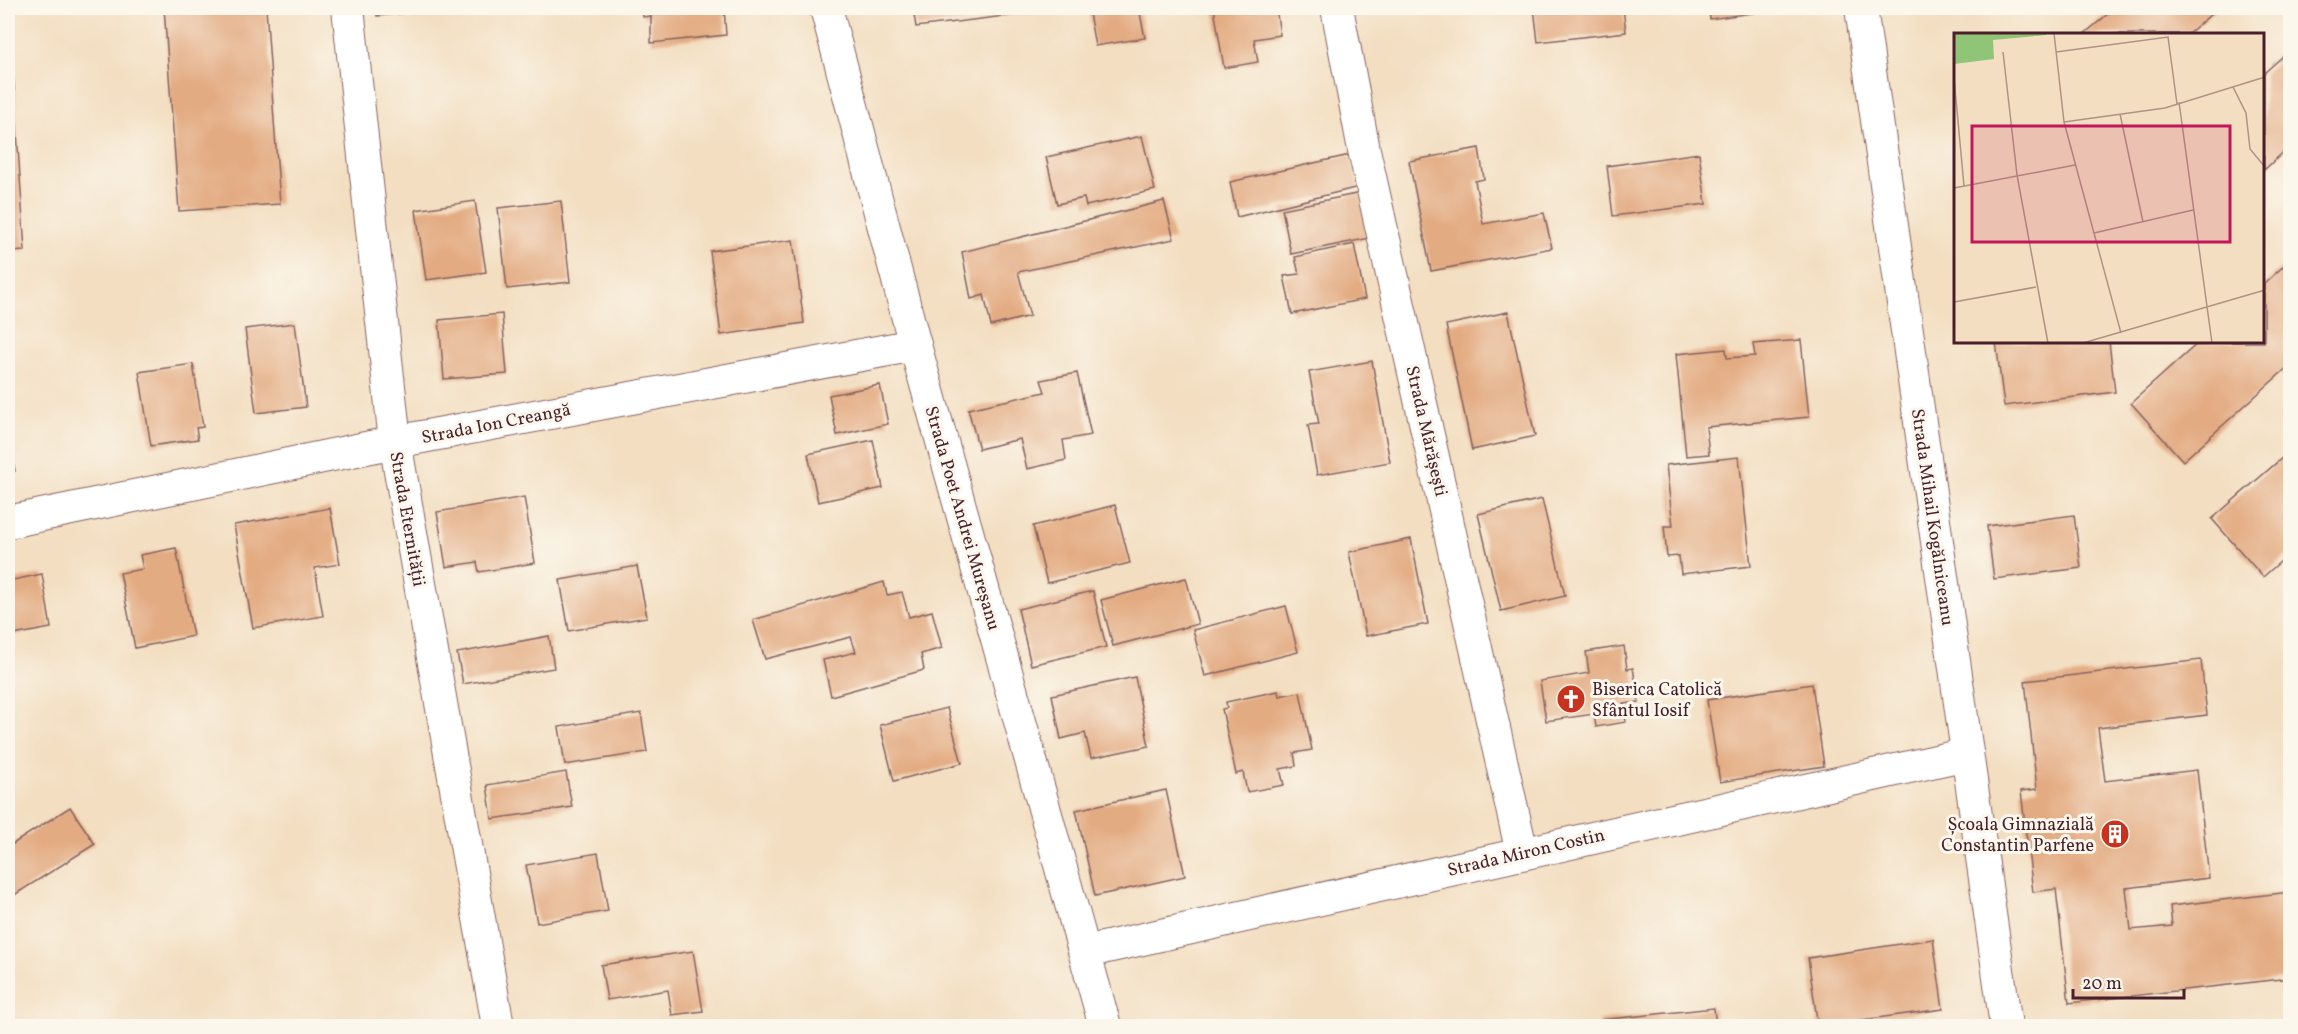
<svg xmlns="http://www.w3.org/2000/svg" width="2298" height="1034" viewBox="0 0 2298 1034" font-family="Vollkorn,serif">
<rect width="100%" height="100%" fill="#fbf7ec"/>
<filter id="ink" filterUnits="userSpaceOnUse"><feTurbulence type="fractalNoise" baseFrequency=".0167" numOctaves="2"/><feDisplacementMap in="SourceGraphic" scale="12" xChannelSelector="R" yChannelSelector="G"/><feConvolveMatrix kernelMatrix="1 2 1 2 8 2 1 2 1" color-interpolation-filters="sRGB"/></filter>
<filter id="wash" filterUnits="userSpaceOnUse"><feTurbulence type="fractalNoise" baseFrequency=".008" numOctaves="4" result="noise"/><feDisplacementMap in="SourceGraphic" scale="24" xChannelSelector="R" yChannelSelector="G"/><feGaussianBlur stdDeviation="1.35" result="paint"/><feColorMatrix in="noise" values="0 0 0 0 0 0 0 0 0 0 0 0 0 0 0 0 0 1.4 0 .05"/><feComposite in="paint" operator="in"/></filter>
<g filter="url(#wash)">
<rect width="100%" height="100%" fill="#f3dec1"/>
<g id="blocks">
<!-- building -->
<g fill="#e3ab82">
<path d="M 164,8 L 266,8 L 280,204 L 179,211 Z"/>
<path d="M 376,8 L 448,8 L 448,9 L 377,16 Z"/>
<path d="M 642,8 L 724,8 L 726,35 L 651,43 L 651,16 L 643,17 Z"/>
<path d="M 913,8 L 1046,8 L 1046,11 L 916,27 Z"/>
<path d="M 1088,8 L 1139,8 L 1145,38 L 1095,46 Z"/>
<path d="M 1214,8 L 1276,8 L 1280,35 L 1254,39 L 1258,62 L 1224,68 Z"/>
<path d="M 1428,8 L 1467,8 L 1467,9 L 1429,14 Z"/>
<path d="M 1534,8 L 1623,8 L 1626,32 L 1538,42 Z"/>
<path d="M 1709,8 L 1758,8 L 1759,12 L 1710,19 Z"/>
<path d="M 2115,8 L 2218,8 L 2188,34 L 2084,34 Z"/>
<path d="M 2290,50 L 2290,146 L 2264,170 L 2264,73 Z"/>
<path d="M 13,73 L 25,251 L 8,252 L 8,74 Z"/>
<path d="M 1142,136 L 1155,190 L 1086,206 L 1084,198 L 1057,204 L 1046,157 Z"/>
<path d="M 1479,148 L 1484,179 L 1475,181 L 1483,224 L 1544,213 L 1552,248 L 1431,271 L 1409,161 Z"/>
<path d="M 1699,153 L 1706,204 L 1613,216 L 1607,166 Z"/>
<path d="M 1350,155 L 1359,187 L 1237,217 L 1230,182 Z"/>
<path d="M 1361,193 L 1370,238 L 1291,254 L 1282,209 Z"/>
<path d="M 475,201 L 486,272 L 426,280 L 416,210 Z"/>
<path d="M 561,201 L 570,282 L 507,289 L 498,208 Z"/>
<path d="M 1164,201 L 1174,239 L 1018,272 L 1030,316 L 991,326 L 984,295 L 971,299 L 962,252 Z"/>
<path d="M 793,240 L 804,323 L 721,335 L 710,251 Z"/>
<path d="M 1354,244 L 1365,299 L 1292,314 L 1284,276 L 1299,274 L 1295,257 Z"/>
<path d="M 2290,260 L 2290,365 L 2183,461 L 2131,403 L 2199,342 L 2264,342 L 2264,284 Z"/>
<path d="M 1508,312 L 1535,436 L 1472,450 L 1446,325 Z"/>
<path d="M 502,314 L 507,374 L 444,379 L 439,320 Z"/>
<path d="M 295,323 L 306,407 L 256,413 L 245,329 Z"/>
<path d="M 1801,340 L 1809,417 L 1706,427 L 1709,454 L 1686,456 L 1676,354 L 1726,349 L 1727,358 L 1755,356 L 1753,344 Z"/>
<path d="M 1996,342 L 2109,342 L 2115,392 L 2004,406 Z"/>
<path d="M 1372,361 L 1390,462 L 1317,475 L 1308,425 L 1319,424 L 1309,372 Z"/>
<path d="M 193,364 L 203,427 L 196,428 L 198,439 L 151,446 L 139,372 Z"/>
<path d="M 1077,373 L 1091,435 L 1063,440 L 1066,460 L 1027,469 L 1020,439 L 979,449 L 968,409 L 1045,392 L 1041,380 Z"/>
<path d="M 880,385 L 888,424 L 837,435 L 829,395 Z"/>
<path d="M 8,429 L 15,471 L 8,472 Z"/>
<path d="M 873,440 L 883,488 L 818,502 L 808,454 Z"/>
<path d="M 2290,451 L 2290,553 L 2263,577 L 2212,519 Z"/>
<path d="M 1739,457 L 1751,566 L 1681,574 L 1679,556 L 1667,557 L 1664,526 L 1673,526 L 1666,465 Z"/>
<path d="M 524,497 L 535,563 L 479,572 L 477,562 L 446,567 L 437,512 Z"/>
<path d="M 1542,499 L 1565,596 L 1501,611 L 1478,514 Z"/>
<path d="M 1115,505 L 1130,563 L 1047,583 L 1033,526 Z"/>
<path d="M 330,508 L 340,564 L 315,568 L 323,616 L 253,628 L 234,525 Z"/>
<path d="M 2074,515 L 2081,568 L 1994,579 L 1987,526 Z"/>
<path d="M 1411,539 L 1428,624 L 1366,636 L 1349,552 Z"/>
<path d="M 176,548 L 193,636 L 135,648 L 120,573 L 143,569 L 140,555 Z"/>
<path d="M 637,566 L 647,617 L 569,631 L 560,580 Z"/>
<path d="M 42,574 L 51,628 L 8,636 L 8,581 Z"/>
<path d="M 1186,578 L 1198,624 L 1113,646 L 1101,600 Z"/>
<path d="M 884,582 L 887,595 L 902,592 L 909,617 L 932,611 L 942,648 L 921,654 L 924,670 L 831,696 L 823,660 L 856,652 L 851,637 L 765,659 L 753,620 Z"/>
<path d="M 1093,591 L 1106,647 L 1031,665 L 1018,609 Z"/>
<path d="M 1286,606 L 1298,652 L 1205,676 L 1193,630 Z"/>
<path d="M 549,636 L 554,668 L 463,684 L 457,653 Z"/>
<path d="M 1624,646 L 1627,669 L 1633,668 L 1639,702 L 1623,704 L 1626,722 L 1596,727 L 1594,714 L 1546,721 L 1540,681 L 1589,673 L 1586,652 Z"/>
<path d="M 2201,660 L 2207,715 L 2098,728 L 2105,781 L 2197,770 L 2209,878 L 2126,888 L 2131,930 L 2172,926 L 2170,906 L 2290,892 L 2290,978 L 2069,1003 L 2056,889 L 2033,892 L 2021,791 L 2037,789 L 2025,681 Z"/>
<path d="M 1135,677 L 1149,746 L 1091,758 L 1085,733 L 1061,739 L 1052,695 Z"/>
<path d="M 1812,684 L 1824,766 L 1720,782 L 1707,700 Z"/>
<path d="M 1278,691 L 1279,696 L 1300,692 L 1312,750 L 1294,753 L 1296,766 L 1280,769 L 1284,785 L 1247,792 L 1243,772 L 1236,774 L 1222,709 L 1227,708 L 1226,702 Z"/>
<path d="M 947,708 L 962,763 L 894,781 L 880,725 Z"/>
<path d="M 641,713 L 647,752 L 565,765 L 559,727 Z"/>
<path d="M 566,772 L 572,807 L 492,819 L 487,785 Z"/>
<path d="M 1166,790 L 1185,876 L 1095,896 L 1076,810 Z"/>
<path d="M 70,807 L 95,844 L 8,899 L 8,847 Z"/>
<path d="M 598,853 L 608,911 L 537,923 L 526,865 Z"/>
<path d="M 1933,939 L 1943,1009 L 1818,1026 L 1808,958 Z"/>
<path d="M 693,951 L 703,1011 L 672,1015 L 668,990 L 607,1000 L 601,965 Z"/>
<path d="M 1714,1008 L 1716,1026 L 1600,1026 L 1600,1020 Z"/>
</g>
</g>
</g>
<g filter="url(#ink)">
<use href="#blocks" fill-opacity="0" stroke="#856260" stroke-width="1.5"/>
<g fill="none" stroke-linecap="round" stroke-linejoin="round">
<!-- minor casing -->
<g stroke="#856260" stroke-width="34">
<g id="minor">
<path d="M 348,8 L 395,442 L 498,1026"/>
<path d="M 826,8 L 915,345 L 1105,1026"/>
<path d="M 1337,8 L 1364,150 L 1522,853"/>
<path d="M 1861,8 L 2006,1026"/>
<path d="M 8,522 L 395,442 L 915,345"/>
<path d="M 1085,952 L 1967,754"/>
</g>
</g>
<!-- minor -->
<use href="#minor" stroke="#fff" stroke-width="32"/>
</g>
</g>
<!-- icons -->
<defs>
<g id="church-disc" transform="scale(1.5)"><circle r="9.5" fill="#c8321e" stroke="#fbf7ec"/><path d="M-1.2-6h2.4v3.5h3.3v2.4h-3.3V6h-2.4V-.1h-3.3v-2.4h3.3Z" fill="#fff"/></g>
<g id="building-disc" transform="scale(1.5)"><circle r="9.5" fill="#c8321e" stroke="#fbf7ec"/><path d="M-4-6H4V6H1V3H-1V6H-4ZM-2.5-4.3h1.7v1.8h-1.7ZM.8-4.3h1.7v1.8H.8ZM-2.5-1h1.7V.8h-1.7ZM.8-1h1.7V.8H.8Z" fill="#fff"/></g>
</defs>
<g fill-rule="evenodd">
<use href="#church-disc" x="1571" y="699"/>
<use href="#building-disc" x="2115" y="834"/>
</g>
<g text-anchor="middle" stroke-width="6" stroke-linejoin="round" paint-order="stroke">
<!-- street labels -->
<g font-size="18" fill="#4a1f2b" stroke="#fbf7ec">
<text transform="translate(496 423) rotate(-11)" y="6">Strada Ion Creangă</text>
<text transform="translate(1427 431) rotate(77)" y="6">Strada Mărășești</text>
<text transform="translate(1933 517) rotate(82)" y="6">Strada Mihail Kogălniceanu</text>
<text transform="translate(963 518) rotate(74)" y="6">Strada Poet Andrei Mureșanu</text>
<text transform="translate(408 519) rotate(80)" y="6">Strada Eternității</text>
<text transform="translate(1526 852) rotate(-13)" y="6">Strada Miron Costin</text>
</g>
<!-- poi labels -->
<g font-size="18" fill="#4a1f2b" stroke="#fbf7ec" text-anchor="start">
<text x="1592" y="695">Biserica Catolică<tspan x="1592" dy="21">Sfântul Iosif</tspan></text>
<text x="2094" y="830" text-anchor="end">Școala Gimnazială<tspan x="2094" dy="21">Constantin Parfene</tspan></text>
</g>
</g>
<!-- overview -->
<g transform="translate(1954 33)">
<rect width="310" height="310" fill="#f3dec1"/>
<path d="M 0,0 L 92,0 L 92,2 L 39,7 L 40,26 L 0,31 Z" fill="#90c577"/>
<path fill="none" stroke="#af9285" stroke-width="1.5" d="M 100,0 L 110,89 L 167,300M 49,19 L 63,142 L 94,310M 102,19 L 214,4 L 223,71M 0,45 L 10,153M 279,54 L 292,80 L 296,116 L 311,134M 225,69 L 258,310M 166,81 L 189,189M 110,89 L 211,75 L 311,44M 0,155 L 121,132M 140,200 L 239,177M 0,269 L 82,254M 129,310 L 311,257"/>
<path fill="#c2185b" fill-opacity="0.15" stroke="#c2185b" stroke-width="3" d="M 18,93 L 276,93 L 276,209 L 18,209 Z"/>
<rect width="310" height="310" fill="none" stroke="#4a1f2b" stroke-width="3"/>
</g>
<!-- margin -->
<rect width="2298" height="1034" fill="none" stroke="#fbf7ec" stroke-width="30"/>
<!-- scale -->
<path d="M2073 989v9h111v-9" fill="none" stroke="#4a1f2b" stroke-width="3"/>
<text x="2082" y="989" font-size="18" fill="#4a1f2b" stroke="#fbf7ec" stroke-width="4.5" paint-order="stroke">20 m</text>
</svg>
